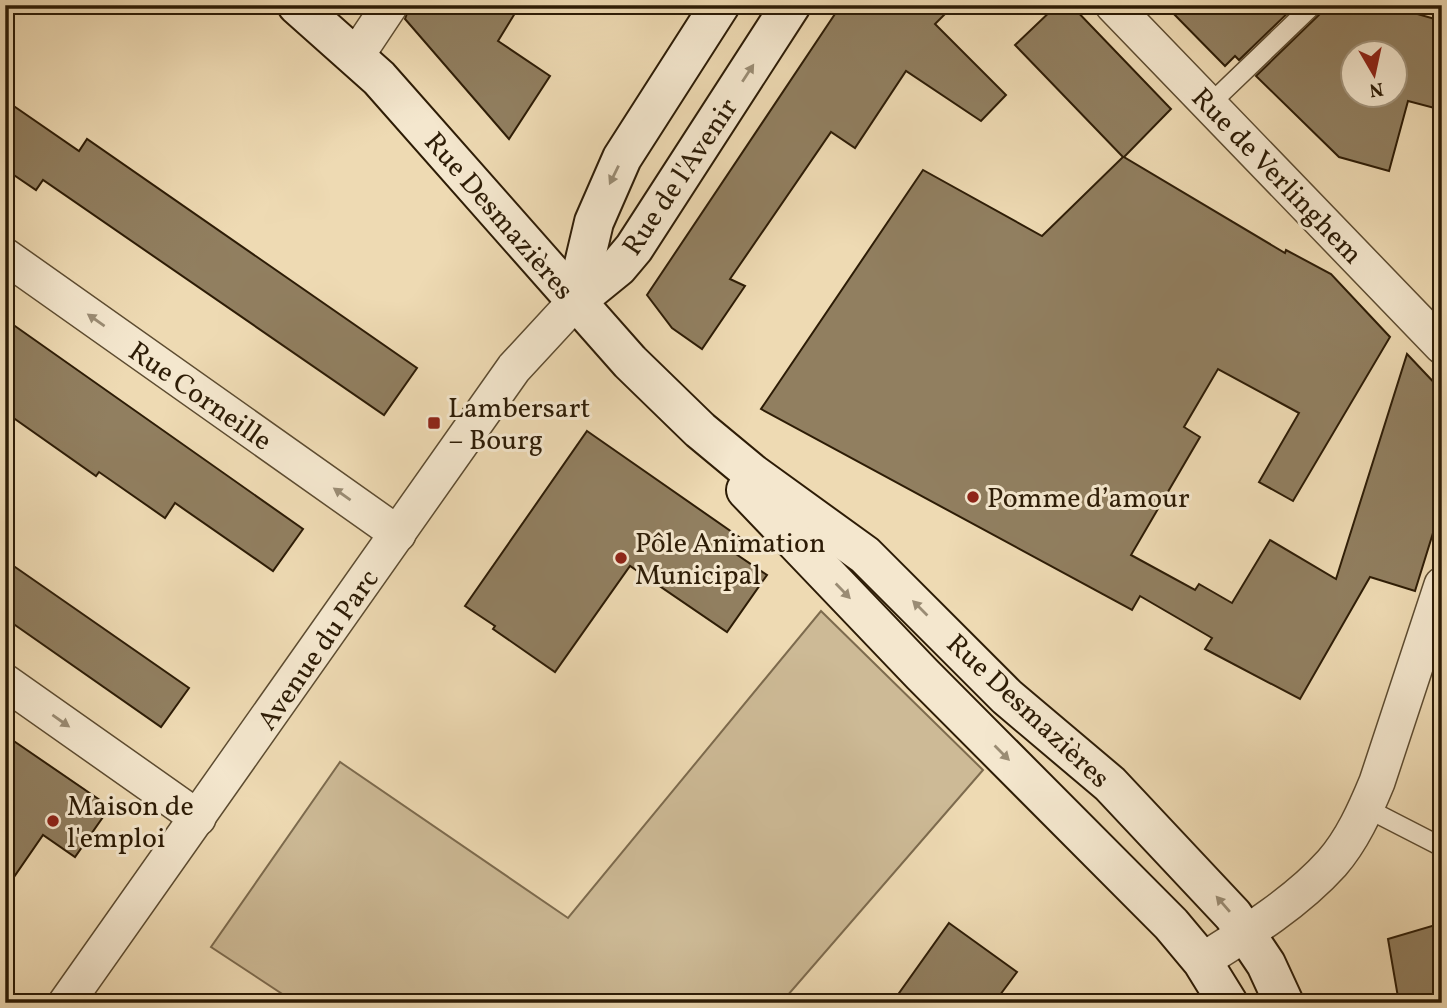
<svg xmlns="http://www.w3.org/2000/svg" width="1447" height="1008" viewBox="0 0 1447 1008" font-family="Vollkorn,serif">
<rect width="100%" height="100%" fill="#eedab3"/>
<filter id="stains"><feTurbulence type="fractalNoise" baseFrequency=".00286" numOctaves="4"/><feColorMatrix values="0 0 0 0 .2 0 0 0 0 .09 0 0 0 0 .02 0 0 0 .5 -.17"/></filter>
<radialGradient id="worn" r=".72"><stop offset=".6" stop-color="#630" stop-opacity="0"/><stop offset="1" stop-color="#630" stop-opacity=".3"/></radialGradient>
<!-- green -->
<path fill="#cdba96" stroke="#7d6b4e" stroke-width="2" d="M 821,611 L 983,770 L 781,1003 L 296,1003 L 211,947 L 340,762 L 568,918 Z"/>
<!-- building -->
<g fill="#917f60" stroke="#2d1c06" stroke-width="2" fill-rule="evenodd">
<path d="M 410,5 L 520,5 L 498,41 L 550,76 L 509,139 L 405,19 Z"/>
<path d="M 841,5 L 954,5 L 935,24 L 1006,95 L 981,121 L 906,71 L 855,148 L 831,132 L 730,279 L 745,286 L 702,349 L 672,328 L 647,295 Z"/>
<path d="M 1057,5 L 1071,5 L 1171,109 L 1124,157 L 1285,253 L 1286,250 L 1331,274 L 1390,337 L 1293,501 L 1259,482 L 1299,413 L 1218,369 L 1184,427 L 1200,437 L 1131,555 L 1195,590 L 1199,584 L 1232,603 L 1270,540 L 1336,579 L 1407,354 L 1442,391 L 1442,504 L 1415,591 L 1370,577 L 1300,699 L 1205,649 L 1212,638 L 1140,596 L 1132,610 L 761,409 L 923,170 L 1042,236 L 1123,157 L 1015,45 Z"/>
<path d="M 1165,5 L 1296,5 L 1239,60 L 1235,56 L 1225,66 Z"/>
<path d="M 1324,5 L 1386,5 L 1442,21 L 1442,110 L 1408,101 L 1389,171 L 1339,157 L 1256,76 L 1321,13 ZM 1353,52 L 1395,52 L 1395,94 L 1353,94 Z"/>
<path d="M 5,100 L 79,151 L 87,139 L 417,368 L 384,415 L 43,180 L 36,190 L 5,169 Z"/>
<path d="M 5,319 L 303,529 L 273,571 L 175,503 L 165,518 L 99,472 L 96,476 L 5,412 Z"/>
<path d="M 587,431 L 742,539 L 733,552 L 767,575 L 727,632 L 630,566 L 555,672 L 493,629 L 495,626 L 465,606 Z"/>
<path d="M 5,560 L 189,688 L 161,727 L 5,618 Z"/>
<path d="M 5,735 L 110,807 L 75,857 L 43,835 L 5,890 Z"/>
<path d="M 949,923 L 1017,972 L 994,1003 L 892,1003 Z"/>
<path d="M 1442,923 L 1442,1003 L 1399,1003 L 1388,939 Z"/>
</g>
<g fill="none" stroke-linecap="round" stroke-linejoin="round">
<!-- lane casing -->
<g stroke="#5d4c31" stroke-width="21">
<g id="lane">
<path d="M 1210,104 L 1313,5"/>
<path d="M 1366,808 L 1442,847"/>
</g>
</g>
<!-- street casing -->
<g stroke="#5d4c31" stroke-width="38">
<g id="street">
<path d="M 1113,5 L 1442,346"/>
<path d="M 356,56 L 390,5"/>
<path d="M 5,256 L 398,534"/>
<path d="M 5,682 L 198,818"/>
<path d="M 1202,961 C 1247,933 1296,903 1332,863 C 1352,840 1365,811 1377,782 L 1442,585"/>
<path d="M 66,1003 L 514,368 L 575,302"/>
</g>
</g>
<!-- secondary casing -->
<g stroke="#2d1c06" stroke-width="42">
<g id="secondary">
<path d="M 297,5 L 379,78 L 630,362 L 700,430 L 753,474 L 865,555 L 1007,697 L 1110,784 L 1233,915 L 1266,964 L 1284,1003"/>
<path d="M 575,302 L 618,267 L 634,248 L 791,5"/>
<path d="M 575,302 L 594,222 L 622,158 L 720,5"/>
<path d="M 746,490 L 922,674 L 1171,924 L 1202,961 L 1228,1003"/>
</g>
</g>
<!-- lane -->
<use href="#lane" stroke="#f4e7ce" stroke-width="18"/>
<!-- street -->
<use href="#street" stroke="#f4e7ce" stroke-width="35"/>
<!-- secondary -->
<use href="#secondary" stroke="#f4e7ce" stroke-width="38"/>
</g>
<!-- one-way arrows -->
<defs><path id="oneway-solid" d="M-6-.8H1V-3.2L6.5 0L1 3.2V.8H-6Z" transform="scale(1.75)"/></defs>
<g fill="#9a8c74">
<use href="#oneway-solid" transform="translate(748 73) rotate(-57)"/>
<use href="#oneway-solid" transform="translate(614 175) rotate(116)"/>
<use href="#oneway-solid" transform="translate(96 320) rotate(-145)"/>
<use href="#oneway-solid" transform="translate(342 494) rotate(-145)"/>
<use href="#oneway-solid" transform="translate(843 591) rotate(46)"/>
<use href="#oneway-solid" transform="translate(920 608) rotate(-135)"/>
<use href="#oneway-solid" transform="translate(61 721) rotate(35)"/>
<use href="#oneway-solid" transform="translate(1002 753) rotate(45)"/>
<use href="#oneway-solid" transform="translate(1223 904) rotate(-131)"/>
</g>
<!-- markers -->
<g fill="#8f2418" stroke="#f4e7ce" stroke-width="2.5">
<rect x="427" y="416" width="14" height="14" rx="3.5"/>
<circle cx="973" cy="497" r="7"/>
<circle cx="621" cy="558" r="7"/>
<circle cx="53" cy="821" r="7"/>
</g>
<g text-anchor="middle" stroke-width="6" stroke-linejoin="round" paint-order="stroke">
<!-- street labels -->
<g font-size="28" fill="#2d1c06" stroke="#f4e7ce">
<text transform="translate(1278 175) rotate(46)" y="10">Rue de Verlinghem</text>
<text transform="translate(679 176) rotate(-56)" y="10">Rue de l'Avenir</text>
<text transform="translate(500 215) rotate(49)" y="10">Rue Desmazières</text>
<text transform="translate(201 395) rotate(35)" y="10">Rue Corneille</text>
<text transform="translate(317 649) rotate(-55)" y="10">Avenue du Parc</text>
<text transform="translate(1029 710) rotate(43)" y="10">Rue Desmazières</text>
</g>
<!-- poi labels -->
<g font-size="28" fill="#2d1c06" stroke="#f4e7ce" text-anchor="start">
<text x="448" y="417">Lambersart<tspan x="448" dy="32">– Bourg</tspan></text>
<text x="987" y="507">Pomme d’amour</text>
<text x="635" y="552">Pôle Animation<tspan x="635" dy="32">Municipal</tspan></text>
<text x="67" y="815">Maison de<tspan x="67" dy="32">l'emploi</tspan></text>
</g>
</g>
<!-- margin -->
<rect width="1447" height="1008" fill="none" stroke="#eedab3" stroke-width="28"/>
<rect x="7" y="7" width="1433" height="994" fill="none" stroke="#2d1c06" stroke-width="3.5"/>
<rect x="14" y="14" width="1419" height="980" fill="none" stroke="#2d1c06" stroke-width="2"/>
<!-- north arrow -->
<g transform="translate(1374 74) rotate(171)"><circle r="33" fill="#f4e7ce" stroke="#a4967e" stroke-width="2"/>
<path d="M0-5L12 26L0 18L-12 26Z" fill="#8f2418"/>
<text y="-10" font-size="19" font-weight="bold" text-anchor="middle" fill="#2d1c06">N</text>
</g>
<rect width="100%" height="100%" filter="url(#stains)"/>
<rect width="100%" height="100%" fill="url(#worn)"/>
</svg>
